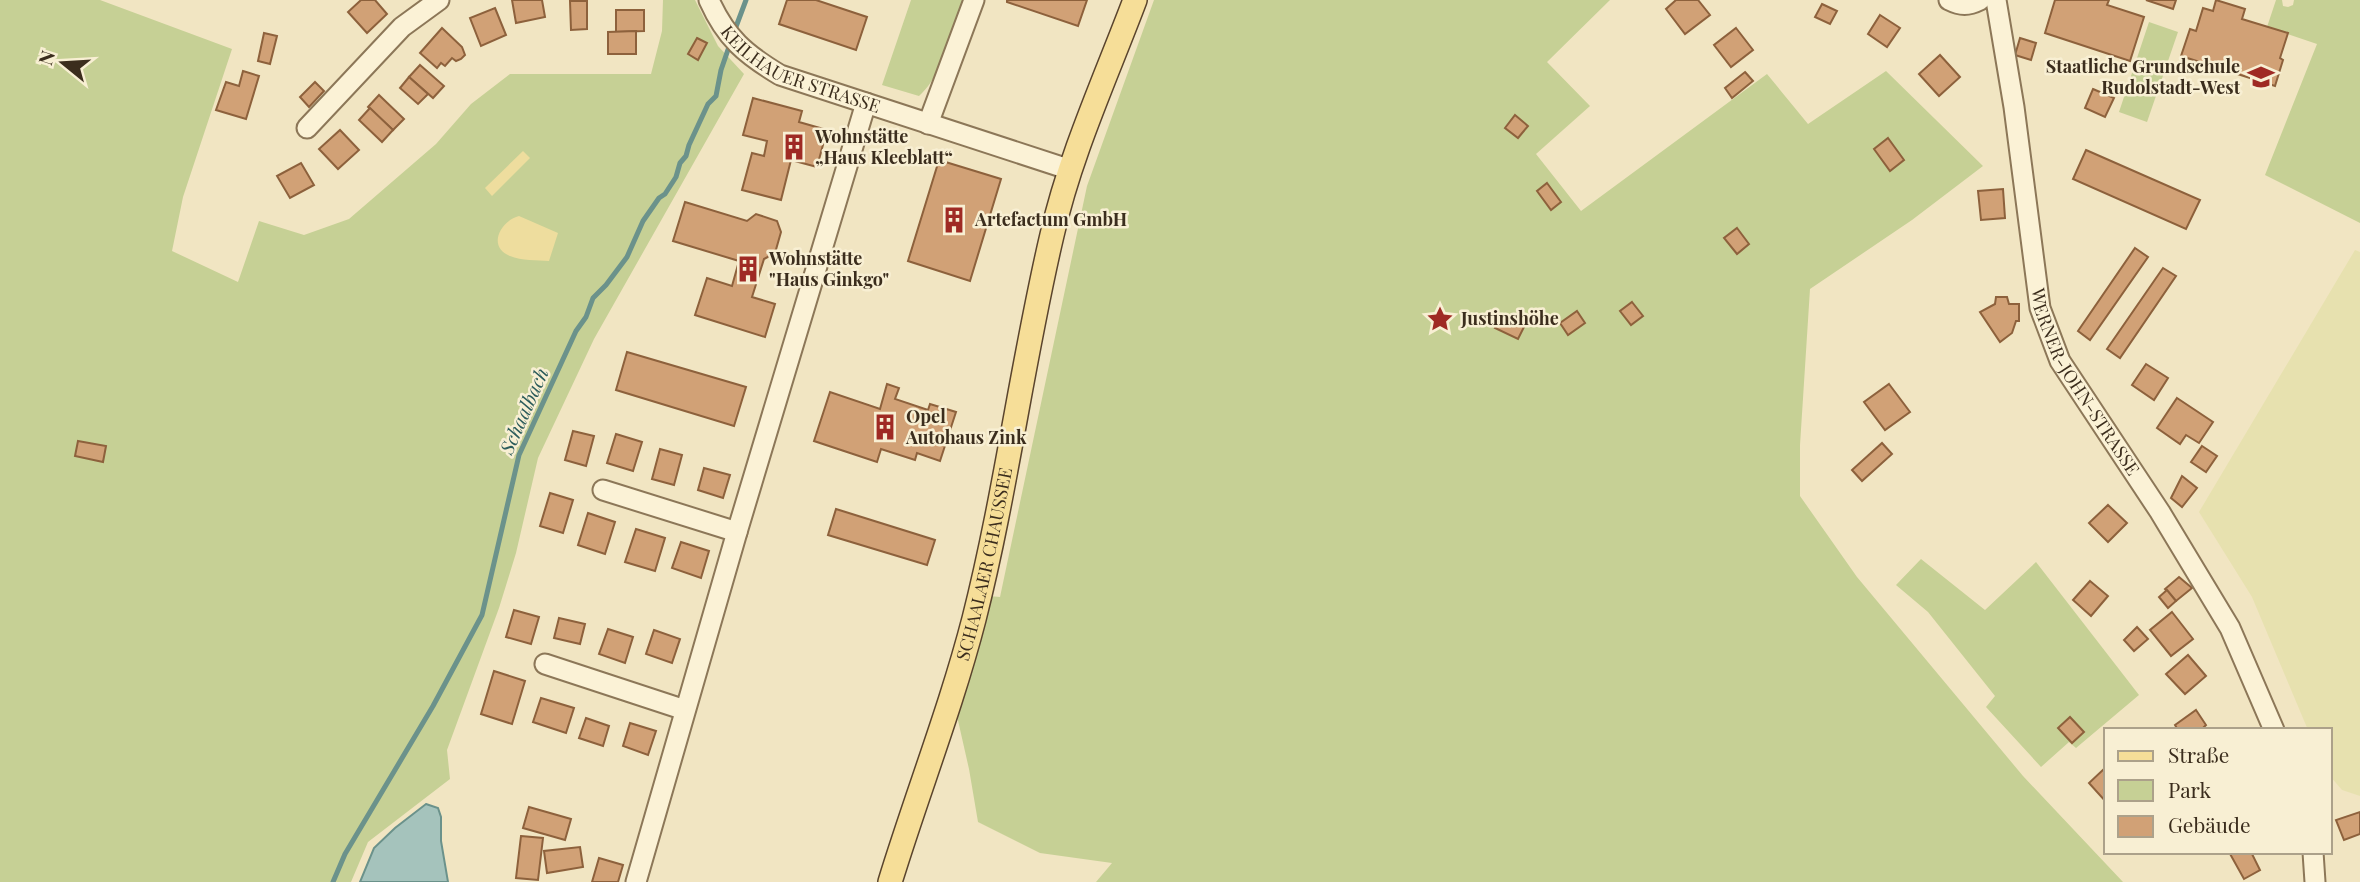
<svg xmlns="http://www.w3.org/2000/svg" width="2360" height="882" viewBox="0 0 2360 882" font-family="'Playfair Display',serif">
<rect width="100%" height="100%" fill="#f1e5c2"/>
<!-- farmland -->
<path fill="#e7e1af" d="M 2355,250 L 2360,252 L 2360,796 L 2342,790 L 2330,776 L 2330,730 L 2308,730 L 2252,597 L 2199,512 Z"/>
<!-- green -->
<g fill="#c6d095">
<path d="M 0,0 L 100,0 L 232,49 L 183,197 L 172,251 L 238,282 L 259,221 L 304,235 L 349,219 L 436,144 L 471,104 L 510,74 L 651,74 L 662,31 L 663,0 L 695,0 L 718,46 L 744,74 L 594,339 L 538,458 L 516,553 L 499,608 L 447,750 L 450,779 L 368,842 L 351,882 L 0,882 Z"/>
<path d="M 911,0 L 966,0 L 956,28 L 952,30 C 944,54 938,79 919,96 L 882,85 Z"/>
<path d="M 1154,0 L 1610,0 L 1547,62 L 1590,106 L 1536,154 L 1581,211 L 1767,74 L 1808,124 L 1886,71 L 1983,166 L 1912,220 L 1810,289 L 1800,445 L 1800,496 L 1857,577 L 2023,776 L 2123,882 L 1096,882 L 1112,863 L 1040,853 L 978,822 L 969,769 L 957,716 L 989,596 L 1000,597 L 1087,186 Z"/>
<path d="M 2276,0 L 2282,0 L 2283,6 L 2288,7 L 2293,5 L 2294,0 L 2360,0 L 2360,223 L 2265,175 L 2317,44 L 2267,27 Z"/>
<path d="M 2149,22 L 2178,32 L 2147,122 L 2119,112 Z"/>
<path d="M 1921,559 L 1985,610 L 2036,562 L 2139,695 L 2076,748 L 2069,742 L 2041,767 L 1986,707 L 1995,696 L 1928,612 L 1896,585 Z"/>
</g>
<!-- sand -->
<g fill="#eedd9e">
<path d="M 523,151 L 530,158 L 492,196 L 485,188 Z"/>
<path d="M 519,216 L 558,233 L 549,261 C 538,260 521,261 510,256 C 487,247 500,221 519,216 Z"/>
</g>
<!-- water -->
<path fill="#a5c3bc" stroke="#6b928b" stroke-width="2" d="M 426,804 L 438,808 L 441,817 L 441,841 L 448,882 L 360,882 L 374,848 L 395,828 Z"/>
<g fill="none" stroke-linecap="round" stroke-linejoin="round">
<!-- stream -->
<g stroke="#6b928b" stroke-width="5">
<path d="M 734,32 L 746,0"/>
<path d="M 333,882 L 345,854 L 433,706 L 482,615 L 519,455 L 576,331 L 586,317 L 593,298 L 606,285 L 627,257 L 643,221 L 659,198 L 665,194 L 676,177 L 680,163 L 686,156 L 689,145 L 708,104 L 716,96 L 721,70 L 731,41"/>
</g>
</g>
<!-- building -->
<g fill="#d1a176" stroke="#8d613c" stroke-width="2">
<path d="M 361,0 L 375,0 L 387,14 L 367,33 L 348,12 Z"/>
<path d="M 512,0 L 542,0 L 545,17 L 516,23 Z"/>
<path d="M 787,0 L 816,0 L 867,17 L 856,50 L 779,24 Z"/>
<path d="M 1007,0 L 1087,0 L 1078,26 L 1007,2 Z"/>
<path d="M 1676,0 L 1698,0 L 1710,15 L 1685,34 L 1666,9 Z"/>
<path d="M 2055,0 L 2109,0 L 2107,5 L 2144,17 L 2130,61 L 2045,33 Z"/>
<path d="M 2146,0 L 2176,0 L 2173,9 Z"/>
<path d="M 2216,0 L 2245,9 L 2242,19 L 2288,33 L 2280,58 L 2283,60 L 2275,86 L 2181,56 L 2190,29 L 2196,31 L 2203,8 L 2213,11 Z"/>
<path d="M 570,1 L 587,1 L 587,29 L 571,30 Z"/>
<path d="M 1822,4 L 1837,11 L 1830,24 L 1815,17 Z"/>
<path d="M 495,8 L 506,35 L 481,46 L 470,18 Z"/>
<path d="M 616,10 L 644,10 L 644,31 L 616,32 Z"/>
<path d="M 1880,15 L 1900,28 L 1887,47 L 1868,34 Z"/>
<path d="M 442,28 L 462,47 L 465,55 L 461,59 L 456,61 L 452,58 L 445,66 L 441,63 L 437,68 L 420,53 Z"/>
<path d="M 1736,28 L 1753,50 L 1731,67 L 1714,45 Z"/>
<path d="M 636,31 L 636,54 L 608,54 L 608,32 Z"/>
<path d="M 264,33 L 277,36 L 270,64 L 258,61 Z"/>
<path d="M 697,38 L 707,43 L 698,60 L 688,54 Z"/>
<path d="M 2020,38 L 2036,43 L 2031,60 L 2015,55 Z"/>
<path d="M 1940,55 L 1960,77 L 1939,96 L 1919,74 Z"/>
<path d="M 420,65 L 444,86 L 433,98 L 409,77 Z"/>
<path d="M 243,71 L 259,76 L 246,119 L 216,110 L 226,82 L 239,86 Z"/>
<path d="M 1745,72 L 1753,81 L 1732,98 L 1725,88 Z"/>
<path d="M 409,77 L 428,94 L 418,104 L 400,88 Z"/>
<path d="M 315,82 L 324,91 L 309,107 L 300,97 Z"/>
<path d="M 2093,89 L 2114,98 L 2105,117 L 2085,108 Z"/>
<path d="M 379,95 L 404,119 L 393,130 L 368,107 Z"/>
<path d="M 753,98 L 802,111 L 799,122 L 827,130 L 817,167 L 791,160 L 781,200 L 742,190 L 752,153 L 764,156 L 767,141 L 743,135 Z"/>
<path d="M 370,108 L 393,130 L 382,142 L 359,120 Z"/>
<path d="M 1515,115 L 1528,126 L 1518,138 L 1505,128 Z"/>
<path d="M 340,130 L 359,150 L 338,169 L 319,149 Z"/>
<path d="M 1888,138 L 1904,160 L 1890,171 L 1874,149 Z"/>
<path d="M 2086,150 L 2200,200 L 2186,229 L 2073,179 Z"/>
<path d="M 939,160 L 1001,179 L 970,281 L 908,261 Z"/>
<path d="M 301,163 L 314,185 L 290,198 L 277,176 Z"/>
<path d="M 1547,183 L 1561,202 L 1551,210 L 1537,191 Z"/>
<path d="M 2003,189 L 2005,218 L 1981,220 L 1978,191 Z"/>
<path d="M 685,202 L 747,221 L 756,214 L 777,221 L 781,232 L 775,253 L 764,259 L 752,297 L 775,304 L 765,337 L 695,315 L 707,278 L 732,286 L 739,261 L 673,241 Z"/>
<path d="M 1737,228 L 1749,244 L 1737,254 L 1724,238 Z"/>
<path d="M 2135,248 L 2148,257 L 2090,340 L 2078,331 Z"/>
<path d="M 2163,268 L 2176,276 L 2120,358 L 2107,349 Z"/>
<path d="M 1996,297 L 2007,297 L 2009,304 L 2019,304 L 2019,321 L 2016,321 L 2012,333 L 2000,342 L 1980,312 L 1995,304 Z"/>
<path d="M 1632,302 L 1643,316 L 1631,325 L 1620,311 Z"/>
<path d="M 1577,311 L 1585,323 L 1568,335 L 1560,323 Z"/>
<path d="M 1501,316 L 1524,327 L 1518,339 L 1495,328 Z"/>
<path d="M 627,352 L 746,387 L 734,426 L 616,390 Z"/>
<path d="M 2146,364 L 2168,378 L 2154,400 L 2132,385 Z"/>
<path d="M 887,384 L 899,388 L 895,399 L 928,410 L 930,404 L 956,412 L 940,461 L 917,453 L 915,460 L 881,449 L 877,462 L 814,441 L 830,392 L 880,409 Z"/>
<path d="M 1889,384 L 1910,412 L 1885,430 L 1864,402 Z"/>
<path d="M 2177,398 L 2213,422 L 2199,443 L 2186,435 L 2180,444 L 2157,428 Z"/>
<path d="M 573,431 L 594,436 L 586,466 L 565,460 Z"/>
<path d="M 616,434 L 642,442 L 633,471 L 607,463 Z"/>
<path d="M 78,441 L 106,446 L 103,462 L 75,456 Z"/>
<path d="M 1882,443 L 1892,454 L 1862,481 L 1852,470 Z"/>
<path d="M 2202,446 L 2217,456 L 2206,472 L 2191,462 Z"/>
<path d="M 660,449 L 682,455 L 674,485 L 652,479 Z"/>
<path d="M 704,468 L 730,475 L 723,498 L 698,490 Z"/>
<path d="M 2182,476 L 2197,488 L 2182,507 L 2171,498 Z"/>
<path d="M 550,493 L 573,500 L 563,533 L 540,526 Z"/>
<path d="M 2108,505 L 2127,523 L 2108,542 L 2089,523 Z"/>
<path d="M 836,509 L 935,540 L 927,565 L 828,535 Z"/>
<path d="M 588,513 L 615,522 L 605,554 L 578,545 Z"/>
<path d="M 636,529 L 665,538 L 655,571 L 625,562 Z"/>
<path d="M 681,542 L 709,551 L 701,578 L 672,568 Z"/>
<path d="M 2179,577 L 2192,588 L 2176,601 L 2165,589 Z"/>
<path d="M 2090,581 L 2108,596 L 2091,616 L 2073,600 Z"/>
<path d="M 2167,590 L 2176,601 L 2168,608 L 2159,597 Z"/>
<path d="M 514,610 L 539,617 L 531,644 L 506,637 Z"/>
<path d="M 2172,612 L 2193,639 L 2171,656 L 2150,630 Z"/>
<path d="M 559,618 L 585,624 L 580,644 L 554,638 Z"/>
<path d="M 2137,627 L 2148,639 L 2134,651 L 2124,640 Z"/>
<path d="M 608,629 L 633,637 L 625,663 L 599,654 Z"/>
<path d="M 654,630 L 680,639 L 672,663 L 646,654 Z"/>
<path d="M 2188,655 L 2206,676 L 2185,694 L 2166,674 Z"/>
<path d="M 494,671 L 525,681 L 512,724 L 481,714 Z"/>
<path d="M 541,698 L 574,708 L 566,733 L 533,722 Z"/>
<path d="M 2196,710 L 2206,725 L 2201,730 L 2178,730 L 2175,725 Z"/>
<path d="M 2070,717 L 2084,732 L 2072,743 L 2058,728 Z"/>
<path d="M 586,718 L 609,726 L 603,746 L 579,738 Z"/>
<path d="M 630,723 L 656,731 L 648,755 L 623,746 Z"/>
<path d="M 2106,767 L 2106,802 L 2089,783 Z"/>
<path d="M 529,807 L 571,819 L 565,840 L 523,828 Z"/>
<path d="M 2360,812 L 2360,834 L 2344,840 L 2336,820 Z"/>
<path d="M 521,836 L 543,838 L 538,880 L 516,878 Z"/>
<path d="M 580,847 L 583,867 L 547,873 L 544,851 Z"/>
<path d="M 2229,852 L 2256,852 L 2252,854 L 2260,870 L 2244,879 Z"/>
<path d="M 599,858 L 623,865 L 618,882 L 592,882 Z"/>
</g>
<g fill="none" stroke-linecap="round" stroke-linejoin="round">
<!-- minor casing -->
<g stroke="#8c7758" stroke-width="23">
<g id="minor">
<path id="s1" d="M 709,0 C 726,38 745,54 780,75 L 1071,170"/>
<path d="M 1949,0 C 1961,6 1968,6 1980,0"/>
<path id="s2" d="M 1996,0 L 2014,107 L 2040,308 L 2060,361 L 2160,512 L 2230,628 L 2274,730"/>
<path d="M 928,124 L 974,0"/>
<path d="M 307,128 L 402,27 L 439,0"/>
<path d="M 603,490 L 737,532"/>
<path d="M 545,664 L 685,710"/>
<path d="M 2313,852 L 2315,882"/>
<path d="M 636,882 L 737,532 L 866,103"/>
</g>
</g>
<!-- major casing -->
<g stroke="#5a442d" stroke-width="26">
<g id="major">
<path id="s3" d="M 890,882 C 917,794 951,708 974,619 C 1006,493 1022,362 1052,235 C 1070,155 1106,77 1135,0"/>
</g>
</g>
<!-- minor -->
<use href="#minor" stroke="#fbf2d6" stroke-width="19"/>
<!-- major -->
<use href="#major" stroke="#f6de98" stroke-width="23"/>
</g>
<!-- icons -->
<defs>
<g id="school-bare" transform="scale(2.1)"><path d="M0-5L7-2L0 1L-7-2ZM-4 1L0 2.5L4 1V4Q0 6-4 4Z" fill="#9f2a24" stroke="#f8efd3" stroke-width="2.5" paint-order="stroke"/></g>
<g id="building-bare" transform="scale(2.1)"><path d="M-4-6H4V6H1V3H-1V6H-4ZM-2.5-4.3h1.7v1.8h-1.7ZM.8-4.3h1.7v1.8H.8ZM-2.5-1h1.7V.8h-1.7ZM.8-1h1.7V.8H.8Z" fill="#9f2a24" stroke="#f8efd3" stroke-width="2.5" paint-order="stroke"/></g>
<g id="sight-bare" transform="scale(2.1)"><path d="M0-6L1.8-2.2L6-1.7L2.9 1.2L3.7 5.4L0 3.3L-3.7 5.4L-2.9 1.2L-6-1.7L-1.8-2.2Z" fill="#9f2a24" stroke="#f8efd3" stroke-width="2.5" paint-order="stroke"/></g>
</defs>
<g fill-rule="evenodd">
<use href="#school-bare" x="2261" y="77"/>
<use href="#building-bare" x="794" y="147"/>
<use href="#building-bare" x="954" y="220"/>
<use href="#building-bare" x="748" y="269"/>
<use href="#sight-bare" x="1440" y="319"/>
<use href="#building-bare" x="885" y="427"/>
</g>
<g text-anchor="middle" stroke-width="5" stroke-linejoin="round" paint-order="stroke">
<!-- street labels -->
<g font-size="18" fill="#3b2d1d" stroke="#f8efd3">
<text dy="6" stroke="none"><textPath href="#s1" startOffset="121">KEILHAUER STRASSE</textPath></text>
<text dy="6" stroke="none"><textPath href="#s2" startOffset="397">WERNER-JOHN-STRASSE</textPath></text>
<text dy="6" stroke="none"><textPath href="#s3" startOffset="332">SCHAALAER CHAUSSEE</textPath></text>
</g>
<!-- poi labels -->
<g font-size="18" font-weight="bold" fill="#3b2d1d" stroke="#f8efd3" text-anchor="start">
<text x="2240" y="73" text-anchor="end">Staatliche Grundschule<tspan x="2240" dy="21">Rudolstadt-West</tspan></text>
<text x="815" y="143">Wohnstätte<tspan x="815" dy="21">„Haus Kleeblatt“</tspan></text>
<text x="975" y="226">Artefactum GmbH</text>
<text x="769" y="265">Wohnstätte<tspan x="769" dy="21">"Haus Ginkgo"</tspan></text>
<text x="1461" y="325">Justinshöhe</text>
<text x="906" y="423">Opel<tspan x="906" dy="21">Autohaus Zink</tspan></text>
</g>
<!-- water labels -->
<g font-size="19" font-style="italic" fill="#2c5c5b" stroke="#f8efd3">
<text transform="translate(524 411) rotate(-66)" y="7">Schaalbach</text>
</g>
</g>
<!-- legend -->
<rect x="2104" y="728" width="228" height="126" fill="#f8efd3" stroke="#aca18a" stroke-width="2"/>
<rect x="2118" y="751" width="35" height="10" fill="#f6de98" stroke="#aca18a" stroke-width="2"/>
<text x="2168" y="763" font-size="21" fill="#3b2d1d">Straße</text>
<rect x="2118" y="780" width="35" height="21" fill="#c6d095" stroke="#aca18a" stroke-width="2"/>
<text x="2168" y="798" font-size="21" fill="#3b2d1d">Park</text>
<rect x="2118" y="816" width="35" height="21" fill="#d1a176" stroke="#aca18a" stroke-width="2"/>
<text x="2168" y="833" font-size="21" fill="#3b2d1d">Gebäude</text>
<!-- north arrow -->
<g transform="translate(63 63) rotate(288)" stroke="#f8efd3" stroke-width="5" paint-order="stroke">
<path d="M0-5L12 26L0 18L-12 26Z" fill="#3b2d1d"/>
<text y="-10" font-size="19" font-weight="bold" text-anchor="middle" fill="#3b2d1d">N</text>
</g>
</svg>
